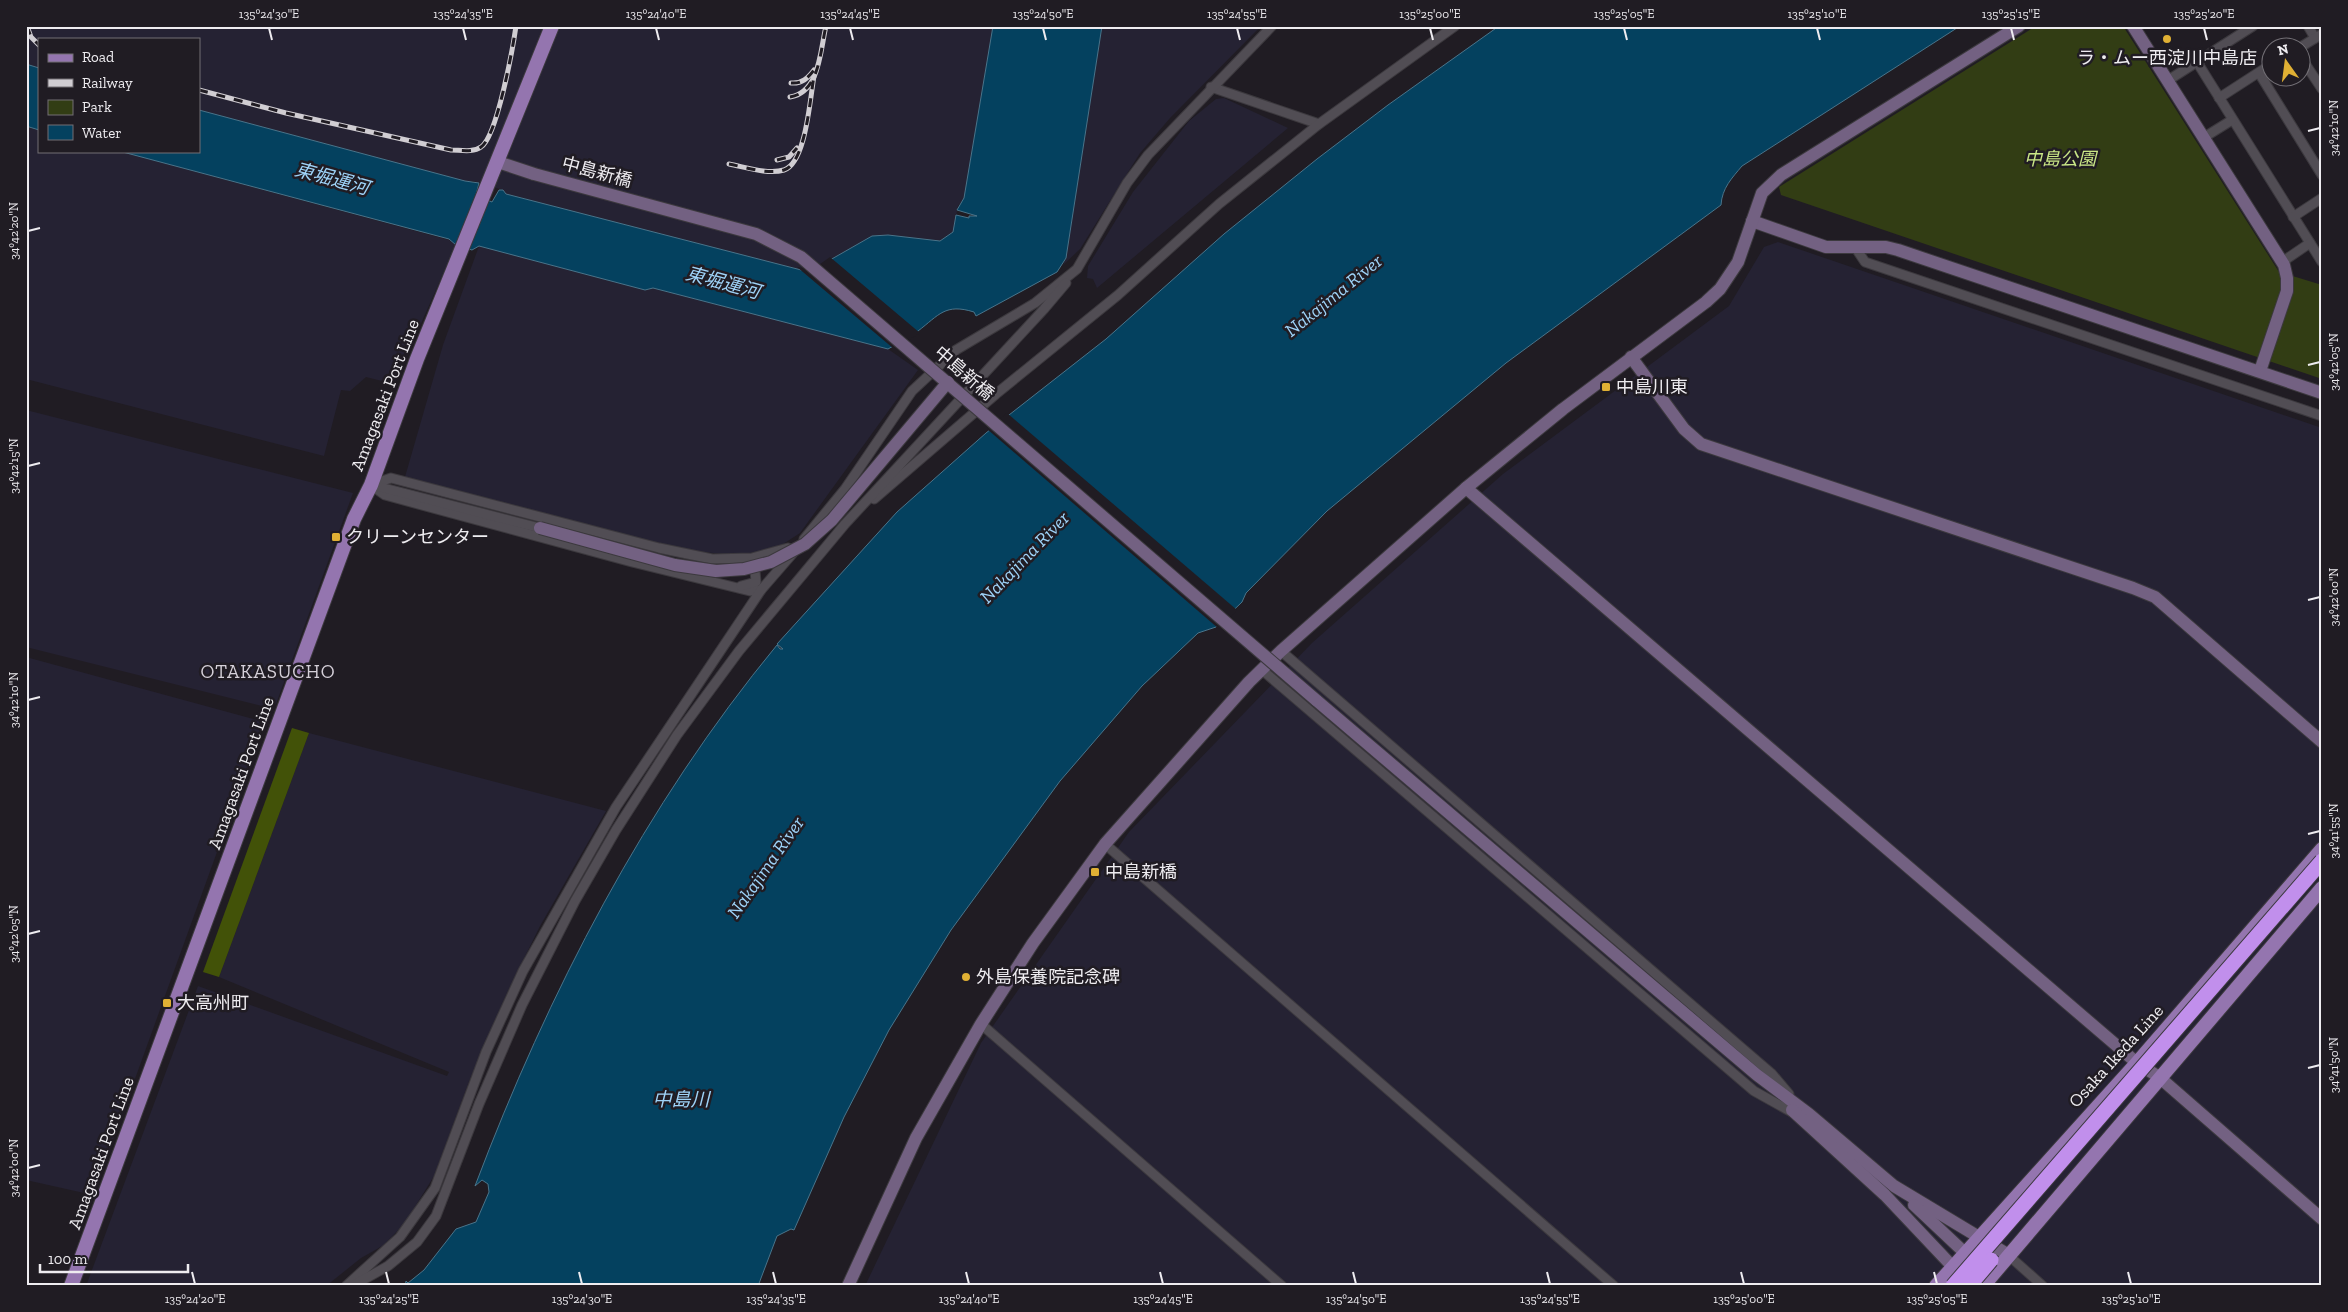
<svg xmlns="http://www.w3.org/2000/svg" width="2348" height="1312" viewBox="0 0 2348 1312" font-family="'Zilla Slab','Noto Sans JP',serif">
<rect width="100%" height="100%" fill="#201c23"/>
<!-- industrial -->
<g fill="#252233">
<path d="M 26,26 L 993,26 L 964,199 L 958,206 L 953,232 L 940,241 L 888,235 L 872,236 L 809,272 L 506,194 L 503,190 L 473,181 L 465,181 L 199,110 L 199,39 L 39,39 L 39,68 L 26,64 Z"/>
<path d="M 1102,26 L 1261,26 L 1170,118 L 1140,153 L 1080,249 L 1063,265 L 1066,258 Z"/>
<path d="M 1224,98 L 1288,128 L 1097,288 L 1093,279 L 1087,278 L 1088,266 L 1133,192 L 1189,121 L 1216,99 Z"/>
<path d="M 26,127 L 39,130 L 39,151 L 119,151 L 449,240 L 456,245 L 394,384 L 366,377 L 350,391 L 341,390 L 324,456 L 26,379 Z"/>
<path d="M 1778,242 L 2322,428 L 2322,1286 L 865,1286 L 981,1043 L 1129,832 L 1312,643 L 1503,474 L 1729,306 L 1764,247 Z"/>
<path d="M 479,246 L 645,290 L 653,288 L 888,349 L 918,370 L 800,533 L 774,550 L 733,555 L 683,550 L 405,477 L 443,345 Z"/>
<path d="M 26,410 L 353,493 L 276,704 L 270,708 L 26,647 Z"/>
<path d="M 26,657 L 264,722 L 93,1195 L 26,1180 Z"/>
<path d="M 309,733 L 606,811 L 540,926 L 507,993 L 470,1079 L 434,1176 L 405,1223 L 384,1245 L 361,1258 L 326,1286 L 86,1286 L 198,986 L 447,1076 L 449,1072 L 219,977 Z"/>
</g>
<!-- green -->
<path fill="#323d14" d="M 2036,26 L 2123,26 L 2279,272 L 2322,285 L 2322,379 L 1781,195 L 1779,187 Z"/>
<!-- forest -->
<path fill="#425208" d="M 292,728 L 309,733 L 219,977 L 203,972 Z"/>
<!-- water -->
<g fill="#04415f" stroke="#4a748a">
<path d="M 993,26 L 1102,26 L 1066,258 L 1057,272 L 976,316 L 974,312 C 945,303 939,315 918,331 C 909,338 898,343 888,349 L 653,288 L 645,290 L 479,246 L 472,250 L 456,245 L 449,239 L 119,151 L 199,151 L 199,110 L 465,181 L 479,183 L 476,195 L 492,202 L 499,190 L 503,190 L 506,194 L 809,272 L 872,236 L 888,235 L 940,241 L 953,232 L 956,215 L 969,218 L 969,216 L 977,216 L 957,210 L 964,198 Z"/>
<path d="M 1499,26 L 1960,26 L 1742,166 C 1732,178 1722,188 1721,205 L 1506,363 L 1327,511 L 1246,593 L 1242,602 L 1216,627 L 1198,633 L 1142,686 L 1060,781 L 951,930 L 889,1030 L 844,1117 L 794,1230 L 791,1229 L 777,1236 L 758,1286 L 405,1286 L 406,1281 L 408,1283 L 424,1270 L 456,1229 L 476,1222 L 489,1192 L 488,1184 L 482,1180 L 475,1186 C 548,993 645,805 777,645 L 780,649 L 783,649 L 777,644 L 897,512 L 986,433 L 1106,339 L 1224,234 L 1317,159 L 1388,105 Z"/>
<path d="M 26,64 L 39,68 L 39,130 L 26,126 Z"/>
</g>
<!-- pier -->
<g fill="#201c23">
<path d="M 830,257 L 920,333 L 894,349 L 797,267 L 813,269 Z"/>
<path d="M 1007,413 L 1237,610 L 1219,629 L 987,429 Z"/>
</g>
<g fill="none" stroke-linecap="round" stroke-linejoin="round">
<!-- street casing -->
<g stroke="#3c393e" stroke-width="11">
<g id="street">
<path d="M 2308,26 L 2315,38"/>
<path d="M 2299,48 L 2322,34"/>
<path d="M 2300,56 L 2322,89"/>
<path d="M 2197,62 L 2322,262"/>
<path d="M 2259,73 L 2322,175"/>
<path d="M 2167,81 L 2253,26"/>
<path d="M 1211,87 L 1319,124"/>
<path d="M 2219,98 L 2270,65"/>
<path d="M 2203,138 L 2232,120"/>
<path d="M 2293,217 L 2322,198"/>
<path d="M 1855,247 L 1865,262 L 2322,416"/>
<path d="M 2282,262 L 2310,243"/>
<path d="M 371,485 L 391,478 L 659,548 L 712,559 L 752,558 L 788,548"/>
<path d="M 371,485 L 385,495 L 632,562 L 750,591 L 761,590"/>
<path d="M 376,486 L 540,528"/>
<path d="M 874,499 L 996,394 L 1118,295 L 1219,204 L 1319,124 L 1455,26"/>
<path d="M 804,539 L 845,489 L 912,391 L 956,350 L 1035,303 L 1077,269 L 1127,183 L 1148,155 L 1272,26"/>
<path d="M 741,586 L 756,582 L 755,571 L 749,564"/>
<path d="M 1281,651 L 1772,1074 L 1789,1094"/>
<path d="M 1261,669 L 1754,1091 L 1797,1115"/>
<path d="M 1105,844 L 1614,1286"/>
<path d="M 981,1024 L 1282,1286"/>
<path d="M 2007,1254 L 2043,1286"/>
<path d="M 346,1286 L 400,1237 L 435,1188 L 486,1052 L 523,971 L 616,807 L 761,590 L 794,552"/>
<path d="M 352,1286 L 388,1266 L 417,1242 L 436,1216 L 479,1104 L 522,1005 L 575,901 L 616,830 L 677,735 L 739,651 L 845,524 L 1044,309 L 1066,283"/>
</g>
</g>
<!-- secondary casing -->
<g stroke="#3c393e" stroke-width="14">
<g id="secondary">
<path d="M 2133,26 L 2284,265 L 2287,278 L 2287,291 L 2260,371"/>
<path d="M 498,162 L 534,174"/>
<path d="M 1752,221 L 1826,247 L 1886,247 L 1898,250 L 2322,393"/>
<path d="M 1631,357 L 1684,429 L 1701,444 L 2133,588 L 2155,597 L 2322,742"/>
<path d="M 1466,488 L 2137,1063 L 2159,1077 L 2322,1219"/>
<path d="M 1316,700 L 1757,1075 L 1809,1114 L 1894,1186 L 2007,1254"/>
<path d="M 1792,1110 L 1885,1195 L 1953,1267"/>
<path d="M 1914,1205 L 1965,1253 L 1971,1261"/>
<path d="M 848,1286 L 916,1138 L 981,1024 L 1033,943 L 1105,844 L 1249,682 L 1281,651 L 1466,488 L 1563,409 L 1706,302 L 1720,289 L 1738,262 L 1762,193 L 1781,175 L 2019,26"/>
</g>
</g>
<!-- primary casing -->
<g stroke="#3c393e" stroke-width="16">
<g id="primary">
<path d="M 71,1286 L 354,519 L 371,485 L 417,359 L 552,26"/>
<path d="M 1936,1286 L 2137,1063 L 2322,849"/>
<path d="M 1983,1286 L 2322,888"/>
</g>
</g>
<!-- street -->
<use href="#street" stroke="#514d54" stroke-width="9"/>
<!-- secondary -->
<use href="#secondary" stroke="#736182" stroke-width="12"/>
<!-- primary -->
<use href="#primary" stroke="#9475af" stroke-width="14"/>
<!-- rail casing -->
<g stroke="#d0cdd2" stroke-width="5">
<g id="rail">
<path d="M 27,26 L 31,37 L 39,45"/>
<path d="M 791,83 C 802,84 808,78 814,70"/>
<path d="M 199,90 L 286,113 L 451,150 C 460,150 473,153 481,147 C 497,137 513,47 516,26"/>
<path d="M 790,97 C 820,92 820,51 826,26"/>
<path d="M 777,160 L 789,157 L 797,148"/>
<path d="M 729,164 C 745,167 768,175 784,170 C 806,163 810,98 814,76"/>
</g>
</g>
<!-- rail -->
<use href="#rail" stroke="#201c23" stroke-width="3" stroke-dasharray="9" stroke-linecap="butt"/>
<!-- secondary-bridge casing -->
<g stroke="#3c393e" stroke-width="14" stroke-linecap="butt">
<g id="secondary-bridge">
<path d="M 534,174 L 756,234 L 801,257 L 1316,700"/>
<path d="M 540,528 L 675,565 L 716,571 L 744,569 L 771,562 L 805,544 L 832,520 L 948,382"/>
</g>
</g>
<!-- highway-bridge casing -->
<g stroke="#3c393e" stroke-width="17" stroke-linecap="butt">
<g id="highway-bridge">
<path d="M 1953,1286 L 2322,861"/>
<path d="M 1969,1286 L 1991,1260"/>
</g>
</g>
<!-- secondary-bridge -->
<use href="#secondary-bridge" stroke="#736182" stroke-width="12"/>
<!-- highway-bridge -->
<use href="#highway-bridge" stroke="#c18fec" stroke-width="15"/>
</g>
<!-- ticks -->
<path fill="none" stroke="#eeecf0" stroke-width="2" d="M 269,28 L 272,40M 463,28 L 466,40M 656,28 L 659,40M 850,28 L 853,40M 1043,28 L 1046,40M 1237,28 L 1240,40M 1430,28 L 1433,40M 1624,28 L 1627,40M 1817,28 L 1820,40M 2011,28 L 2014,40M 2204,28 L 2207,40M 2308,131 L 2320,128M 28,231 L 40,228M 2308,365 L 2320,362M 28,466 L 40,463M 2308,600 L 2320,597M 28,700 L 40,697M 2308,834 L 2320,831M 28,934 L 40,931M 2308,1068 L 2320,1065M 28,1168 L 40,1165M 192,1272 L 195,1284M 386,1272 L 389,1284M 579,1272 L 582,1284M 773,1272 L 776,1284M 966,1272 L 969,1284M 1160,1272 L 1163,1284M 1353,1272 L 1356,1284M 1547,1272 L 1550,1284M 1741,1272 L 1744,1284M 1934,1272 L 1937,1284M 2128,1272 L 2131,1284"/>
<!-- markers -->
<g fill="#e0b034" stroke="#201c23" stroke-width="2">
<circle cx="2167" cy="39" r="5"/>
<rect x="1601" y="382" width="10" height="10" rx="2.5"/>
<rect x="331" y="532" width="10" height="10" rx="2.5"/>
<rect x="1090" y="867" width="10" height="10" rx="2.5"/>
<circle cx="966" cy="977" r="5"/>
<rect x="162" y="998" width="10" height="10" rx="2.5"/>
</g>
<g text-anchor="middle" stroke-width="5" stroke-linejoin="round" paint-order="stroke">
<!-- poi labels -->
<g font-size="18" fill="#eeecf0" stroke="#201c23" text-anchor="start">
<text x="2167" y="64" text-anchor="middle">ラ・ムー西淀川中島店</text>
<text x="1616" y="393">中島川東</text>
<text x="346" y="543">クリーンセンター</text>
<text x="1105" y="878">中島新橋</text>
<text x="976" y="983">外島保養院記念碑</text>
<text x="177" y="1009">大高州町</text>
</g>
<!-- park labels -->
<g font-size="18" font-style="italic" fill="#c9e686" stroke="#201c23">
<text x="2060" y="165">中島公園</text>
</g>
<!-- street labels -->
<g font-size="18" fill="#eeecf0" stroke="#201c23">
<text transform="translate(597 172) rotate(15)" y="6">中島新橋</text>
<text transform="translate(964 373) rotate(41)" y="6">中島新橋</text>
<text transform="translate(385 395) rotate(-69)" y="6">Amagasaki Port Line</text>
<text transform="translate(241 773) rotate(-70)" y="6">Amagasaki Port Line</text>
<text transform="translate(2116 1056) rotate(-48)" y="6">Osaka Ikeda Line</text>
<text transform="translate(101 1153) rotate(-70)" y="6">Amagasaki Port Line</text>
</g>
<!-- water labels -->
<g font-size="19" font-style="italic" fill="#9ed3f8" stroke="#201c23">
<text transform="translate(332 178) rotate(15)" y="7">東堀運河</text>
<text transform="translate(723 282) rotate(15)" y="7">東堀運河</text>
<text transform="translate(1333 295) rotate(-39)" y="7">Nakajima River</text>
<text transform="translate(1024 557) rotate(-46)" y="7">Nakajima River</text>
<text transform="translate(765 867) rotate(-55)" y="7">Nakajima River</text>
<text x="681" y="1106">中島川</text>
</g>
<!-- neighbourhood labels -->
<g font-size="19" letter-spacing="1" fill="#d5d0d9" stroke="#201c23">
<text x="268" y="678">OTAKASUCHO</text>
</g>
</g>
<!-- border -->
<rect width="2348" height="1312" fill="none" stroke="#201c23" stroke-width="55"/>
<!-- legend -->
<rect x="38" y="38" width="162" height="115" fill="#201c23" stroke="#726f75"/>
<rect x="48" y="54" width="25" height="8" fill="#9475af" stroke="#726f75"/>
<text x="82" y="62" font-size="15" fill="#eeecf0">Road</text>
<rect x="48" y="79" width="25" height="8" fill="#d0cdd2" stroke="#726f75"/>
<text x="82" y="88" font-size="15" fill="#eeecf0">Railway</text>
<rect x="48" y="100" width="25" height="15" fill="#323d14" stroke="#726f75"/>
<text x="82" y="112" font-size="15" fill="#eeecf0">Park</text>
<rect x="48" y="125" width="25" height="15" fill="#04415f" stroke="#726f75"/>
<text x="82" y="138" font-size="15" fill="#eeecf0">Water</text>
<!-- north arrow -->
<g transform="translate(2286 62) rotate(346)"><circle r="24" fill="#201c23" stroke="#726f75"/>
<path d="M0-4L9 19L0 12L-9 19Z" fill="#e0b034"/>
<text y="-8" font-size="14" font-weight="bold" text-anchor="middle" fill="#eeecf0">N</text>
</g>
<!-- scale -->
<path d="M40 1264v8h148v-8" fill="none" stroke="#eeecf0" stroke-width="2.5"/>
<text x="48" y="1264" font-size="15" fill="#eeecf0" stroke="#201c23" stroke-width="4" paint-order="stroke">100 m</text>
<rect x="28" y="28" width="2292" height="1256" fill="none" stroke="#eeecf0" stroke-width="2"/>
<g font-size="12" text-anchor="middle" fill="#eeecf0">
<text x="269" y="18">135°24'30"E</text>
<text x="463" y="18">135°24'35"E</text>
<text x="656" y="18">135°24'40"E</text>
<text x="850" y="18">135°24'45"E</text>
<text x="1043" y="18">135°24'50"E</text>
<text x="1237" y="18">135°24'55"E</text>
<text x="1430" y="18">135°25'00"E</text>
<text x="1624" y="18">135°25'05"E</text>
<text x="1817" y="18">135°25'10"E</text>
<text x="2011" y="18">135°25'15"E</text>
<text x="2204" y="18">135°25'20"E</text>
<text transform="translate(2334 128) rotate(-90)" y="4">34°42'10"N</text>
<text transform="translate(14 231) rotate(-90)" y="4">34°42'20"N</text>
<text transform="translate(2334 362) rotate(-90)" y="4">34°42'05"N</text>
<text transform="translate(14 466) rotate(-90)" y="4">34°42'15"N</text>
<text transform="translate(2334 597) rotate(-90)" y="4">34°42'00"N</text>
<text transform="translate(14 700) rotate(-90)" y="4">34°42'10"N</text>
<text transform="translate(2334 831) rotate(-90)" y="4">34°41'55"N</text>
<text transform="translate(14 934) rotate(-90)" y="4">34°42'05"N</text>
<text transform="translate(2334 1065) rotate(-90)" y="4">34°41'50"N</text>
<text transform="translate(14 1168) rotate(-90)" y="4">34°42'00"N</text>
<text x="195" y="1303">135°24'20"E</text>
<text x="389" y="1303">135°24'25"E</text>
<text x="582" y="1303">135°24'30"E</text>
<text x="776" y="1303">135°24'35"E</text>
<text x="969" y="1303">135°24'40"E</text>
<text x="1163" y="1303">135°24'45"E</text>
<text x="1356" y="1303">135°24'50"E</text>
<text x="1550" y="1303">135°24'55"E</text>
<text x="1744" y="1303">135°25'00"E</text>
<text x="1937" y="1303">135°25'05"E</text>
<text x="2131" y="1303">135°25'10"E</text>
</g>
</svg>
